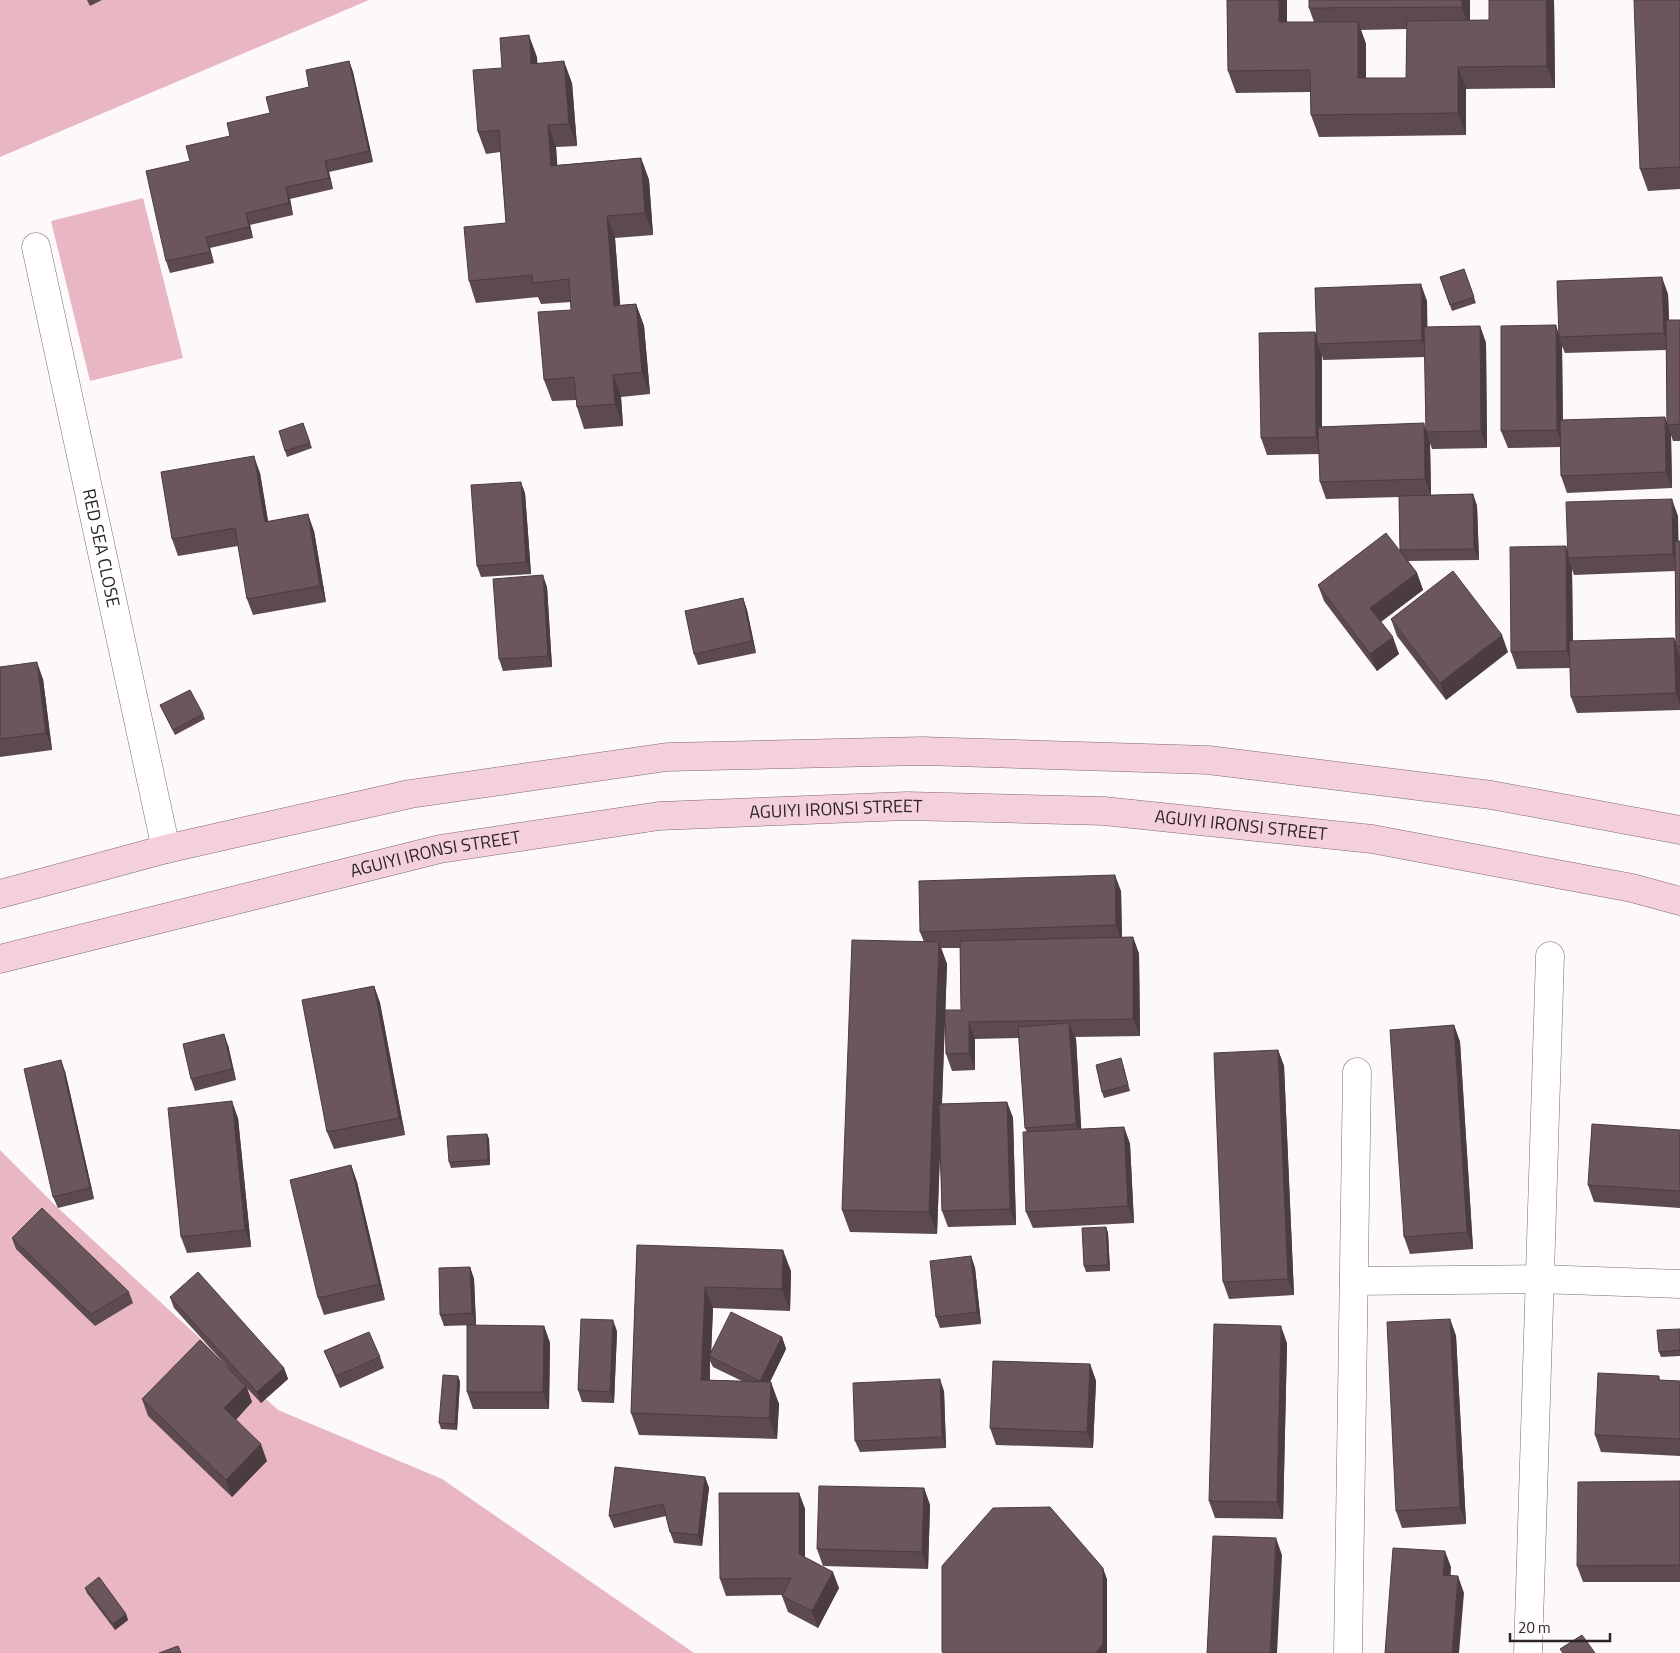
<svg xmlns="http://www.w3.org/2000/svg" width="1680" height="1653" viewBox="0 0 1680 1653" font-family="'Titillium Web',sans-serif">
<rect width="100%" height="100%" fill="#fdf8f9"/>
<!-- green -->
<g fill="#e9b6c4">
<path d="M 0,0 L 369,0 L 0,157 Z"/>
<path d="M 143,198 L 183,358 L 90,381 L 51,221 Z"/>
<path d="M 0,1150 L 58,1208 L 278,1410 L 442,1479 L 694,1653 L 0,1653 Z"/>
</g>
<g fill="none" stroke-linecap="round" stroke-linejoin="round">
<!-- minor casing -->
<g stroke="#7f696f" stroke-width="29">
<g id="minor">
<path id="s1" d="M 36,247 L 166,849"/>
<path d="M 1354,1281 L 1539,1279 L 1680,1284"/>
<path d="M 1348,1653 L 1357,1072"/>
<path d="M 1528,1653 L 1550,956"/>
</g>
</g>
<!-- secondary casing -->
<g stroke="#7f696f" stroke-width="29">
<g id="secondary">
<path d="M 0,894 L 166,849 L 410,794 L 667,757 L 922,751 L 1208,760 L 1491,795 L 1680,830"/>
<path id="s2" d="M 0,959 L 440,849 L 659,816 L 907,806 L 1104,811 L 1372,839 L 1632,888 L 1680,901"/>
</g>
</g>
<!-- minor -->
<use href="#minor" stroke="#fff" stroke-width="28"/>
<!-- secondary -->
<use href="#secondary" stroke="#f4d0dc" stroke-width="28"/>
</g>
<!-- wall -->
<g fill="#5c4a4f" fill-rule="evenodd">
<path d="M 87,0 L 102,0 L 90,6 Z"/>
<path d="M 1227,0 L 1287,0 L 1287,22 L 1314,22 L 1309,8 L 1470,0 L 1470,20 L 1489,20 L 1554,0 L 1555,88 L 1466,89 L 1466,135 L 1319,137 L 1311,115 L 1310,92 L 1236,93 L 1228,71 ZM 1407,29 L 1406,78 L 1366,78 L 1366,44 L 1361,30 Z"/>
<path d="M 1680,0 L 1680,189 L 1648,191 L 1640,169 Z"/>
<path d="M 537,57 L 537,63 L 572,83 L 577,146 L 556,147 L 557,165 L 641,158 L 649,180 L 653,235 L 615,238 L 620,305 L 636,304 L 644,326 L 650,394 L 621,397 L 623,426 L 584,429 L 577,407 L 576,400 L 552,401 L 544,380 L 571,310 L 571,302 L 541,304 L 538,297 L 476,303 L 469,281 L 506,223 L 500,152 L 486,154 L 478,132 L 502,68 Z"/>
<path d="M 349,61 L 353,72 L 373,162 L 329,172 L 333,189 L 290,199 L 293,215 L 250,225 L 253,238 L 210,248 L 214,263 L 170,273 L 166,261 L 190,161 L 270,113 Z"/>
<path d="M 1464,269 L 1476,303 L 1452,311 L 1440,277 Z"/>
<path d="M 1668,294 L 1669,320 L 1680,320 L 1680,441 L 1673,441 L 1671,435 L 1672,488 L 1567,493 L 1561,476 L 1560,447 L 1508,448 L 1501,431 L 1559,332 ZM 1562,346 L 1565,353 L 1666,350 L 1667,423 L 1665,417 L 1563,420 Z"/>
<path d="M 1427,301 L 1427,327 L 1480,326 L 1486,343 L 1487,448 L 1432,449 L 1430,443 L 1431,495 L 1473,494 L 1477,506 L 1479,560 L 1408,561 L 1417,573 L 1423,590 L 1381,622 L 1399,654 L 1377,671 L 1324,601 L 1318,585 L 1400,551 L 1399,497 L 1326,499 L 1320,482 L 1319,454 L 1267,455 L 1261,438 L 1315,332 L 1317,337 ZM 1322,355 L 1323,360 L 1425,357 L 1426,429 L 1322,427 Z"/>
<path d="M 303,423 L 312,448 L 287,457 L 285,451 Z"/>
<path d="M 260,473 L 268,521 L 314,531 L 326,602 L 253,615 L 247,599 L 238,546 L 178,556 L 172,539 Z"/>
<path d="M 525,493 L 531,574 L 481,577 L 477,566 Z"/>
<path d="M 1678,516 L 1678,541 L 1680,541 L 1680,710 L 1577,713 L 1571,697 L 1570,668 L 1517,669 L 1511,652 L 1568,551 ZM 1572,569 L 1574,575 L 1675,571 L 1676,642 L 1674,638 L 1573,641 Z"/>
<path d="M 547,587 L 552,667 L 503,671 L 499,659 Z"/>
<path d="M 743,598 L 747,610 L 756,653 L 698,665 L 694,654 Z"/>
<path d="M 1391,619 L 1508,652 L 1446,700 L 1397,636 Z"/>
<path d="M 0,667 L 43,679 L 52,750 L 0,757 Z"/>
<path d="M 160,705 L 203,714 L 205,719 L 175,735 Z"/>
<path d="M 1121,891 L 1122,937 L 1133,937 L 1139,954 L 1140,1036 L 1075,1037 L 1076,1039 L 1081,1129 L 1124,1127 L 1130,1144 L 1134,1223 L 1033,1228 L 1026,1212 L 1027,1132 L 1025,1128 L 1019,1038 L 975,1039 L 975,1070 L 952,1071 L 946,1054 L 961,1010 L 960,948 L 941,948 L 947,964 L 942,1104 L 1007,1102 L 1013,1118 L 1016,1225 L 948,1227 L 942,1211 L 940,1151 L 937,1234 L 850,1232 L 842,1210 L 924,942 L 920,932 Z"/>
<path d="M 374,986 L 380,1003 L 405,1135 L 334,1149 L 327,1132 Z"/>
<path d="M 1454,1025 L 1460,1042 L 1473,1249 L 1410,1254 L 1404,1237 Z"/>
<path d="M 228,1045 L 236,1080 L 195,1091 L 191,1079 Z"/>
<path d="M 1278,1050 L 1284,1066 L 1294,1295 L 1229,1299 L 1223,1282 Z"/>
<path d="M 1123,1064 L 1130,1091 L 1104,1098 L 1102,1092 Z"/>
<path d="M 65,1071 L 94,1199 L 58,1208 L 53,1197 Z"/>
<path d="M 238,1118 L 251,1247 L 187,1253 L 181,1237 Z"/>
<path d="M 1680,1130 L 1680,1208 L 1594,1202 L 1588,1185 Z"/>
<path d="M 487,1134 L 489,1139 L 490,1165 L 451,1168 L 449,1162 Z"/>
<path d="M 351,1165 L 357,1182 L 385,1300 L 324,1315 L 318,1298 Z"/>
<path d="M 1106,1227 L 1108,1233 L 1110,1271 L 1086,1272 L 1084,1266 Z"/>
<path d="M 12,1238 L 129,1292 L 133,1303 L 95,1326 L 16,1249 Z"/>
<path d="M 637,1245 L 791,1271 L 790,1311 L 713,1308 L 711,1351 L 782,1337 L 786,1349 L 770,1382 L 779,1404 L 777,1439 L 639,1435 L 631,1413 ZM 710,1361 L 713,1367 L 742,1381 L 710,1380 Z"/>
<path d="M 971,1256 L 975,1268 L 981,1324 L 940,1328 L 936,1317 Z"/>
<path d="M 470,1267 L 474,1279 L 476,1325 L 444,1326 L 440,1315 Z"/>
<path d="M 170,1297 L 284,1368 L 288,1379 L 261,1403 L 247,1388 L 252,1402 L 236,1420 L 267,1461 L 232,1497 L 148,1416 L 142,1399 L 232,1372 L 174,1308 Z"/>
<path d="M 1450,1319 L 1456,1336 L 1466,1524 L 1402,1528 L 1396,1511 Z"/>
<path d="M 544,1326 L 550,1343 L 549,1409 L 473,1409 L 467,1392 Z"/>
<path d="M 1680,1329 L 1680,1356 L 1661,1357 L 1659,1352 Z"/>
<path d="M 617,1331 L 614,1403 L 582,1402 L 578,1390 Z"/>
<path d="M 1287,1343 L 1283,1519 L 1215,1518 L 1209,1501 Z"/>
<path d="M 324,1351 L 380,1357 L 384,1368 L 340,1388 Z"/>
<path d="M 1090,1364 L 1096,1381 L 1093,1448 L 996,1445 L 990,1428 Z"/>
<path d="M 458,1376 L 460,1382 L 457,1430 L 441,1429 L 439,1423 Z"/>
<path d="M 1659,1376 L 1660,1380 L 1680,1381 L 1680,1456 L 1601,1452 L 1595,1435 Z"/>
<path d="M 944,1391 L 946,1448 L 860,1452 L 855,1441 Z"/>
<path d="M 705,1477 L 709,1488 L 702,1546 L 674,1543 L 670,1532 L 666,1516 L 614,1528 L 609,1516 Z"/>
<path d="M 1680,1481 L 1680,1582 L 1583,1582 L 1577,1566 Z"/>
<path d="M 924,1488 L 930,1505 L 928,1569 L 823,1566 L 817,1549 Z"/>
<path d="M 799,1493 L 805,1509 L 805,1557 L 839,1588 L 818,1628 L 788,1612 L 782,1596 L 782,1595 L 726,1596 L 720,1579 Z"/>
<path d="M 85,1588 L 126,1614 L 128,1620 L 115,1630 L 87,1593 Z"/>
</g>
<!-- shaded-wall -->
<g fill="#4b3c40">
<path d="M 1279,0 L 1287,0 L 1287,44 L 1279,22 Z"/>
<path d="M 1462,0 L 1470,0 L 1470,29 L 1462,7 Z"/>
<path d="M 1546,0 L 1554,0 L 1555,88 L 1547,66 Z"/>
<path d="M 1358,22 L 1366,44 L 1366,100 L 1358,78 Z"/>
<path d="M 529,35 L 537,57 L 539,86 L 531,64 Z"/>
<path d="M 349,61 L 353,72 L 373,162 L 369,151 Z"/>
<path d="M 564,61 L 572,83 L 577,146 L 569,124 Z"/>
<path d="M 1458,67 L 1466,89 L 1466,135 L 1458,113 Z"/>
<path d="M 548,125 L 556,147 L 559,188 L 551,166 Z"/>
<path d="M 641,158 L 649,180 L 653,235 L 645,213 Z"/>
<path d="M 325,161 L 329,172 L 333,189 L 329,178 Z"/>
<path d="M 286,187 L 290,199 L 293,215 L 289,203 Z"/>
<path d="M 246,213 L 250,225 L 253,238 L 249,227 Z"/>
<path d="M 607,216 L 615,238 L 622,328 L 614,306 Z"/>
<path d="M 206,237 L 210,248 L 214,263 L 210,252 Z"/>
<path d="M 1662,277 L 1668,294 L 1670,350 L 1664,333 Z"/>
<path d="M 1421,284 L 1427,301 L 1428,357 L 1422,340 Z"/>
<path d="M 636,304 L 644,326 L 650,394 L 642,372 Z"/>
<path d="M 1556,325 L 1560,337 L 1559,337 L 1562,346 L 1563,447 L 1557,430 Z"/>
<path d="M 1480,326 L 1486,343 L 1487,448 L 1481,431 Z"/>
<path d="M 1315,332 L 1320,344 L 1317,344 L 1322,355 L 1322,454 L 1316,437 Z"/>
<path d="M 613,375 L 621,397 L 623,426 L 615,404 Z"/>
<path d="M 1665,417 L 1671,435 L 1672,488 L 1666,472 Z"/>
<path d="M 1424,423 L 1430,443 L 1431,496 L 1425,479 Z"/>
<path d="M 254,456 L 260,473 L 271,539 L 265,522 Z"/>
<path d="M 521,482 L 525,493 L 531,574 L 526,562 Z"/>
<path d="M 1473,494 L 1477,506 L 1479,560 L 1474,549 Z"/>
<path d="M 1672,499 L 1678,516 L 1679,571 L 1673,554 Z"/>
<path d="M 308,514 L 314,531 L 326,602 L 320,586 Z"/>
<path d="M 1566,546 L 1570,558 L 1568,558 L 1572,569 L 1573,668 L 1567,651 Z"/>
<path d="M 1417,573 L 1423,590 L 1376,625 L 1370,608 Z"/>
<path d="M 543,575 L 547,587 L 552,667 L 548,656 Z"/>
<path d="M 743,598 L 747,610 L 756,653 L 752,641 Z"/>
<path d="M 1502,635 L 1508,652 L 1446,700 L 1440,683 Z"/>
<path d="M 1393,637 L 1399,654 L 1377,671 L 1370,654 Z"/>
<path d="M 1674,638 L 1677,646 L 1676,646 L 1680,657 L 1680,705 L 1676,693 Z"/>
<path d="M 37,662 L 43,679 L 52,750 L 46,733 Z"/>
<path d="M 1115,875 L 1121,891 L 1122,942 L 1116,925 Z"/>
<path d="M 1133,937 L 1139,954 L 1140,1036 L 1133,1019 Z"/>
<path d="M 939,942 L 947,964 L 937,1234 L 929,1212 Z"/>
<path d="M 374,986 L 380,1003 L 405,1135 L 399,1118 Z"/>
<path d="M 969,1022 L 975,1039 L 975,1070 L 969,1053 Z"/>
<path d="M 1069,1023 L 1076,1039 L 1082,1141 L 1076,1124 Z"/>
<path d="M 1454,1025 L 1460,1042 L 1473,1249 L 1467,1232 Z"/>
<path d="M 224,1034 L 228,1045 L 236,1080 L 232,1069 Z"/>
<path d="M 1278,1050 L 1284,1066 L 1294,1295 L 1288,1279 Z"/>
<path d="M 61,1060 L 65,1071 L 94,1199 L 90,1188 Z"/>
<path d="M 232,1101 L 238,1118 L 251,1247 L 245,1230 Z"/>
<path d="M 1007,1102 L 1013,1118 L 1016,1225 L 1010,1209 Z"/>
<path d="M 1124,1127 L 1130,1144 L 1134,1223 L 1128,1206 Z"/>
<path d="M 487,1134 L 489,1139 L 490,1165 L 488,1160 Z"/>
<path d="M 351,1165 L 357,1182 L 385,1300 L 379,1284 Z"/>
<path d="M 1106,1227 L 1108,1233 L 1110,1271 L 1108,1265 Z"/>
<path d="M 783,1250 L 791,1271 L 790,1311 L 782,1289 Z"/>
<path d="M 971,1256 L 975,1268 L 981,1324 L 977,1312 Z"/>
<path d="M 470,1267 L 474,1279 L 476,1325 L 472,1313 Z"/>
<path d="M 705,1287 L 713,1308 L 711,1357 L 709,1356 L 710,1361 L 709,1402 L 701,1380 Z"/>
<path d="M 1450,1319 L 1456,1336 L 1466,1524 L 1460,1507 Z"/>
<path d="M 613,1320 L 617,1331 L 614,1403 L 610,1392 Z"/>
<path d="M 544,1326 L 550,1343 L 549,1409 L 543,1392 Z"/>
<path d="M 1281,1326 L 1287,1343 L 1283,1519 L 1277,1502 Z"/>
<path d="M 782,1337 L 786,1349 L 765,1392 L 760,1381 Z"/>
<path d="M 1090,1364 L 1096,1381 L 1093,1448 L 1087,1432 Z"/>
<path d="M 284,1368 L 288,1379 L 261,1403 L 257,1392 Z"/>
<path d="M 458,1376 L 460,1382 L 457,1430 L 455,1424 Z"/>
<path d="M 940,1379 L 944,1391 L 946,1448 L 942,1437 Z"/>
<path d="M 771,1382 L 779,1404 L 777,1439 L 769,1418 Z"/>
<path d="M 246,1386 L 252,1402 L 230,1425 L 224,1408 Z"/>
<path d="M 261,1444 L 267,1461 L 232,1497 L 226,1480 Z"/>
<path d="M 705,1477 L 709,1488 L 702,1546 L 698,1535 Z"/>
<path d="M 924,1488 L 930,1505 L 928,1569 L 922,1552 Z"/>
<path d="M 799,1493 L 805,1509 L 805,1571 L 799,1554 Z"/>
<path d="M 1276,1538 L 1282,1555 L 1277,1653 L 1270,1653 Z"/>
<path d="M 1445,1551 L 1451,1567 L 1450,1592 L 1443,1575 Z"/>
<path d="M 1103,1568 L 1107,1579 L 1107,1653 L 1096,1653 Z"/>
<path d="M 833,1572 L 839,1588 L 818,1628 L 812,1611 Z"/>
<path d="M 1458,1576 L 1464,1593 L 1459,1653 L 1452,1653 Z"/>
<path d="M 126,1614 L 128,1620 L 115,1630 L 113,1624 Z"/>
</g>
<!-- building -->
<g fill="#6b565c" stroke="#4b3c40">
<path d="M 1227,0 L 1279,0 L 1279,22 L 1358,22 L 1358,78 L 1406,78 L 1407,21 L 1489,20 L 1489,0 L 1546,0 L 1547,66 L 1458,67 L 1458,113 L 1311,115 L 1310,70 L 1228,71 Z"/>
<path d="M 1309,0 L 1462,0 L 1462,7 L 1309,8 Z"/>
<path d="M 1634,0 L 1680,0 L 1680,167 L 1640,169 Z"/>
<path d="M 529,35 L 531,64 L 564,61 L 569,124 L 548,125 L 551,166 L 641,158 L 645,213 L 607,216 L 614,306 L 636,304 L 642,372 L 613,375 L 615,404 L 577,407 L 574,377 L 544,380 L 538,312 L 571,310 L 569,279 L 533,283 L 532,275 L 469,281 L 464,227 L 506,223 L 499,130 L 478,132 L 473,70 L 502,68 L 500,38 Z"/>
<path d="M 349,61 L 369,151 L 325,161 L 329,178 L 286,187 L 289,203 L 246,213 L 249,227 L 206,237 L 210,252 L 166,261 L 146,171 L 190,161 L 186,146 L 230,136 L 227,123 L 270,113 L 266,97 L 309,87 L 306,70 Z"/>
<path d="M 1464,269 L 1474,297 L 1450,305 L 1440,277 Z"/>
<path d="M 1662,277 L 1664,333 L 1559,337 L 1557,281 Z"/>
<path d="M 1421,284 L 1422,340 L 1317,344 L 1315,288 Z"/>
<path d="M 1666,320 L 1680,320 L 1680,424 L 1667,425 Z"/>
<path d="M 1556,325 L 1557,430 L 1501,431 L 1501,326 Z"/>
<path d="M 1480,326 L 1481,431 L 1426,432 L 1424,327 Z"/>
<path d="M 1315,332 L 1316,437 L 1261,438 L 1259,333 Z"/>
<path d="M 1665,417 L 1666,472 L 1561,476 L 1560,420 Z"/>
<path d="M 303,423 L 310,443 L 285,451 L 279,431 Z"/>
<path d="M 1424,423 L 1425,479 L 1320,482 L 1318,427 Z"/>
<path d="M 254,456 L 265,522 L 308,514 L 320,586 L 247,599 L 235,528 L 172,539 L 161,472 Z"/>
<path d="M 521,482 L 526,562 L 477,566 L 471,485 Z"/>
<path d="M 1473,494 L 1474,549 L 1400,550 L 1399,496 Z"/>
<path d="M 1672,499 L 1673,554 L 1568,558 L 1566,502 Z"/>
<path d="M 1386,533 L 1417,573 L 1370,608 L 1393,637 L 1370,654 L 1318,585 Z"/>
<path d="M 1675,541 L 1680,541 L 1680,646 L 1676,646 Z"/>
<path d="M 1566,546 L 1567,651 L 1511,652 L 1510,547 Z"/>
<path d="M 1453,571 L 1502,635 L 1440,683 L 1391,619 Z"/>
<path d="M 543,575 L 548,656 L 499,659 L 493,579 Z"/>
<path d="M 743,598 L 752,641 L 694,654 L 685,611 Z"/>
<path d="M 1674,638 L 1676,693 L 1571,697 L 1569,641 Z"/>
<path d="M 37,662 L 46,733 L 0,739 L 0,667 Z"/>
<path d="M 190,690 L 203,714 L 173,730 L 160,705 Z"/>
<path d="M 1115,875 L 1116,925 L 920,932 L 919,881 Z"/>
<path d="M 1133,937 L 1133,1019 L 969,1022 L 969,1053 L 946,1054 L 945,1010 L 961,1010 L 960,941 Z"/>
<path d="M 852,940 L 939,942 L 929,1212 L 842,1210 Z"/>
<path d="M 374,986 L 399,1118 L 327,1132 L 302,1000 Z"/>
<path d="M 1069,1023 L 1076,1124 L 1025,1128 L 1018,1027 Z"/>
<path d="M 1454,1025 L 1467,1232 L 1404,1237 L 1390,1030 Z"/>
<path d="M 224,1034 L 232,1069 L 191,1079 L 183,1044 Z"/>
<path d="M 1278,1050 L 1288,1279 L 1223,1282 L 1214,1053 Z"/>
<path d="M 1121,1058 L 1128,1085 L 1102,1092 L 1096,1065 Z"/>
<path d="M 61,1060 L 90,1188 L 53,1197 L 24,1069 Z"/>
<path d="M 232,1101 L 245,1230 L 181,1237 L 168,1108 Z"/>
<path d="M 1007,1102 L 1010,1209 L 942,1211 L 939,1104 Z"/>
<path d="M 1592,1124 L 1680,1130 L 1680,1191 L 1588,1185 Z"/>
<path d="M 1124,1127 L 1128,1206 L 1026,1212 L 1023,1132 Z"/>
<path d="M 487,1134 L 488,1160 L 449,1162 L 447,1136 Z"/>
<path d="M 351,1165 L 379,1284 L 318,1298 L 290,1180 Z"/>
<path d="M 42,1208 L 129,1292 L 91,1314 L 12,1238 Z"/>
<path d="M 1106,1227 L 1108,1265 L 1084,1266 L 1082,1228 Z"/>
<path d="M 637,1245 L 783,1250 L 782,1289 L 705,1287 L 701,1380 L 771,1382 L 769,1418 L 631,1413 Z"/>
<path d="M 971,1256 L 977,1312 L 936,1317 L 930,1261 Z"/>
<path d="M 470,1267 L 472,1313 L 440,1315 L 439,1268 Z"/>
<path d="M 198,1272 L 284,1368 L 257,1392 L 170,1297 Z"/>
<path d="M 731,1312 L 782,1337 L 760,1381 L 709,1356 Z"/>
<path d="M 581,1319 L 613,1320 L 610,1392 L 578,1390 Z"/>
<path d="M 1450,1319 L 1460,1507 L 1396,1511 L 1387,1322 Z"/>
<path d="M 1214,1324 L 1281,1326 L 1277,1502 L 1209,1501 Z"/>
<path d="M 467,1325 L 544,1326 L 543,1392 L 467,1392 Z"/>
<path d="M 1680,1329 L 1680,1350 L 1659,1352 L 1657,1330 Z"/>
<path d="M 369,1332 L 380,1357 L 336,1376 L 324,1351 Z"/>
<path d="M 200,1340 L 246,1386 L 224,1408 L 261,1444 L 226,1480 L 142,1399 Z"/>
<path d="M 993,1361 L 1090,1364 L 1087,1432 L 990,1428 Z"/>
<path d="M 1598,1373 L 1659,1376 L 1658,1380 L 1680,1381 L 1680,1439 L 1595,1435 Z"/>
<path d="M 443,1375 L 458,1376 L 455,1424 L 439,1423 Z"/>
<path d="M 940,1379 L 942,1437 L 855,1441 L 853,1383 Z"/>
<path d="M 615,1467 L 705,1477 L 698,1535 L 670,1532 L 663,1504 L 609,1516 Z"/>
<path d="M 1680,1481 L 1680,1565 L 1577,1566 L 1578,1482 Z"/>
<path d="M 819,1486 L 924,1488 L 922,1552 L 817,1549 Z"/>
<path d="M 719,1493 L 799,1493 L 799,1554 L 833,1572 L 812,1611 L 782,1596 L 791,1578 L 720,1579 Z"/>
<path d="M 1050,1507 L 1103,1568 L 1103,1644 L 1096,1653 L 943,1653 L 942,1651 L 942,1566 L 993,1508 Z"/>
<path d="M 1213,1536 L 1276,1538 L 1270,1653 L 1207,1653 Z"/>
<path d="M 1393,1548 L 1445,1551 L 1443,1575 L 1458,1576 L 1452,1653 L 1385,1653 Z"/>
<path d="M 99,1577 L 126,1614 L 113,1624 L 85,1588 Z"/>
<path d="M 1582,1635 L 1595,1653 L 1563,1653 L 1560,1649 Z"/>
<path d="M 178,1646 L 181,1653 L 159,1653 Z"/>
</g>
<g text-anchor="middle" stroke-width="5" stroke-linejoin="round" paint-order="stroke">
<!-- street labels -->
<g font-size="18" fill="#2e2527" stroke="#fdf8f9">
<text dy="6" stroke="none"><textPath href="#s1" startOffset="308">RED SEA CLOSE</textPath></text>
<text dy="6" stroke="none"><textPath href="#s2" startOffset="852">AGUIYI IRONSI STREET</textPath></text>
<text dy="6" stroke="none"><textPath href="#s2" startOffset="1258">AGUIYI IRONSI STREET</textPath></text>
<text dy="6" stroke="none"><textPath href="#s2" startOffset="448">AGUIYI IRONSI STREET</textPath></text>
</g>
</g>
<!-- scale -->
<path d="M1510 1633v8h100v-8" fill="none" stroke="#2e2527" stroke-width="2.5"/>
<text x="1518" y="1633" font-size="15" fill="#2e2527" stroke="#fdf8f9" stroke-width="4" paint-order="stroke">20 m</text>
</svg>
